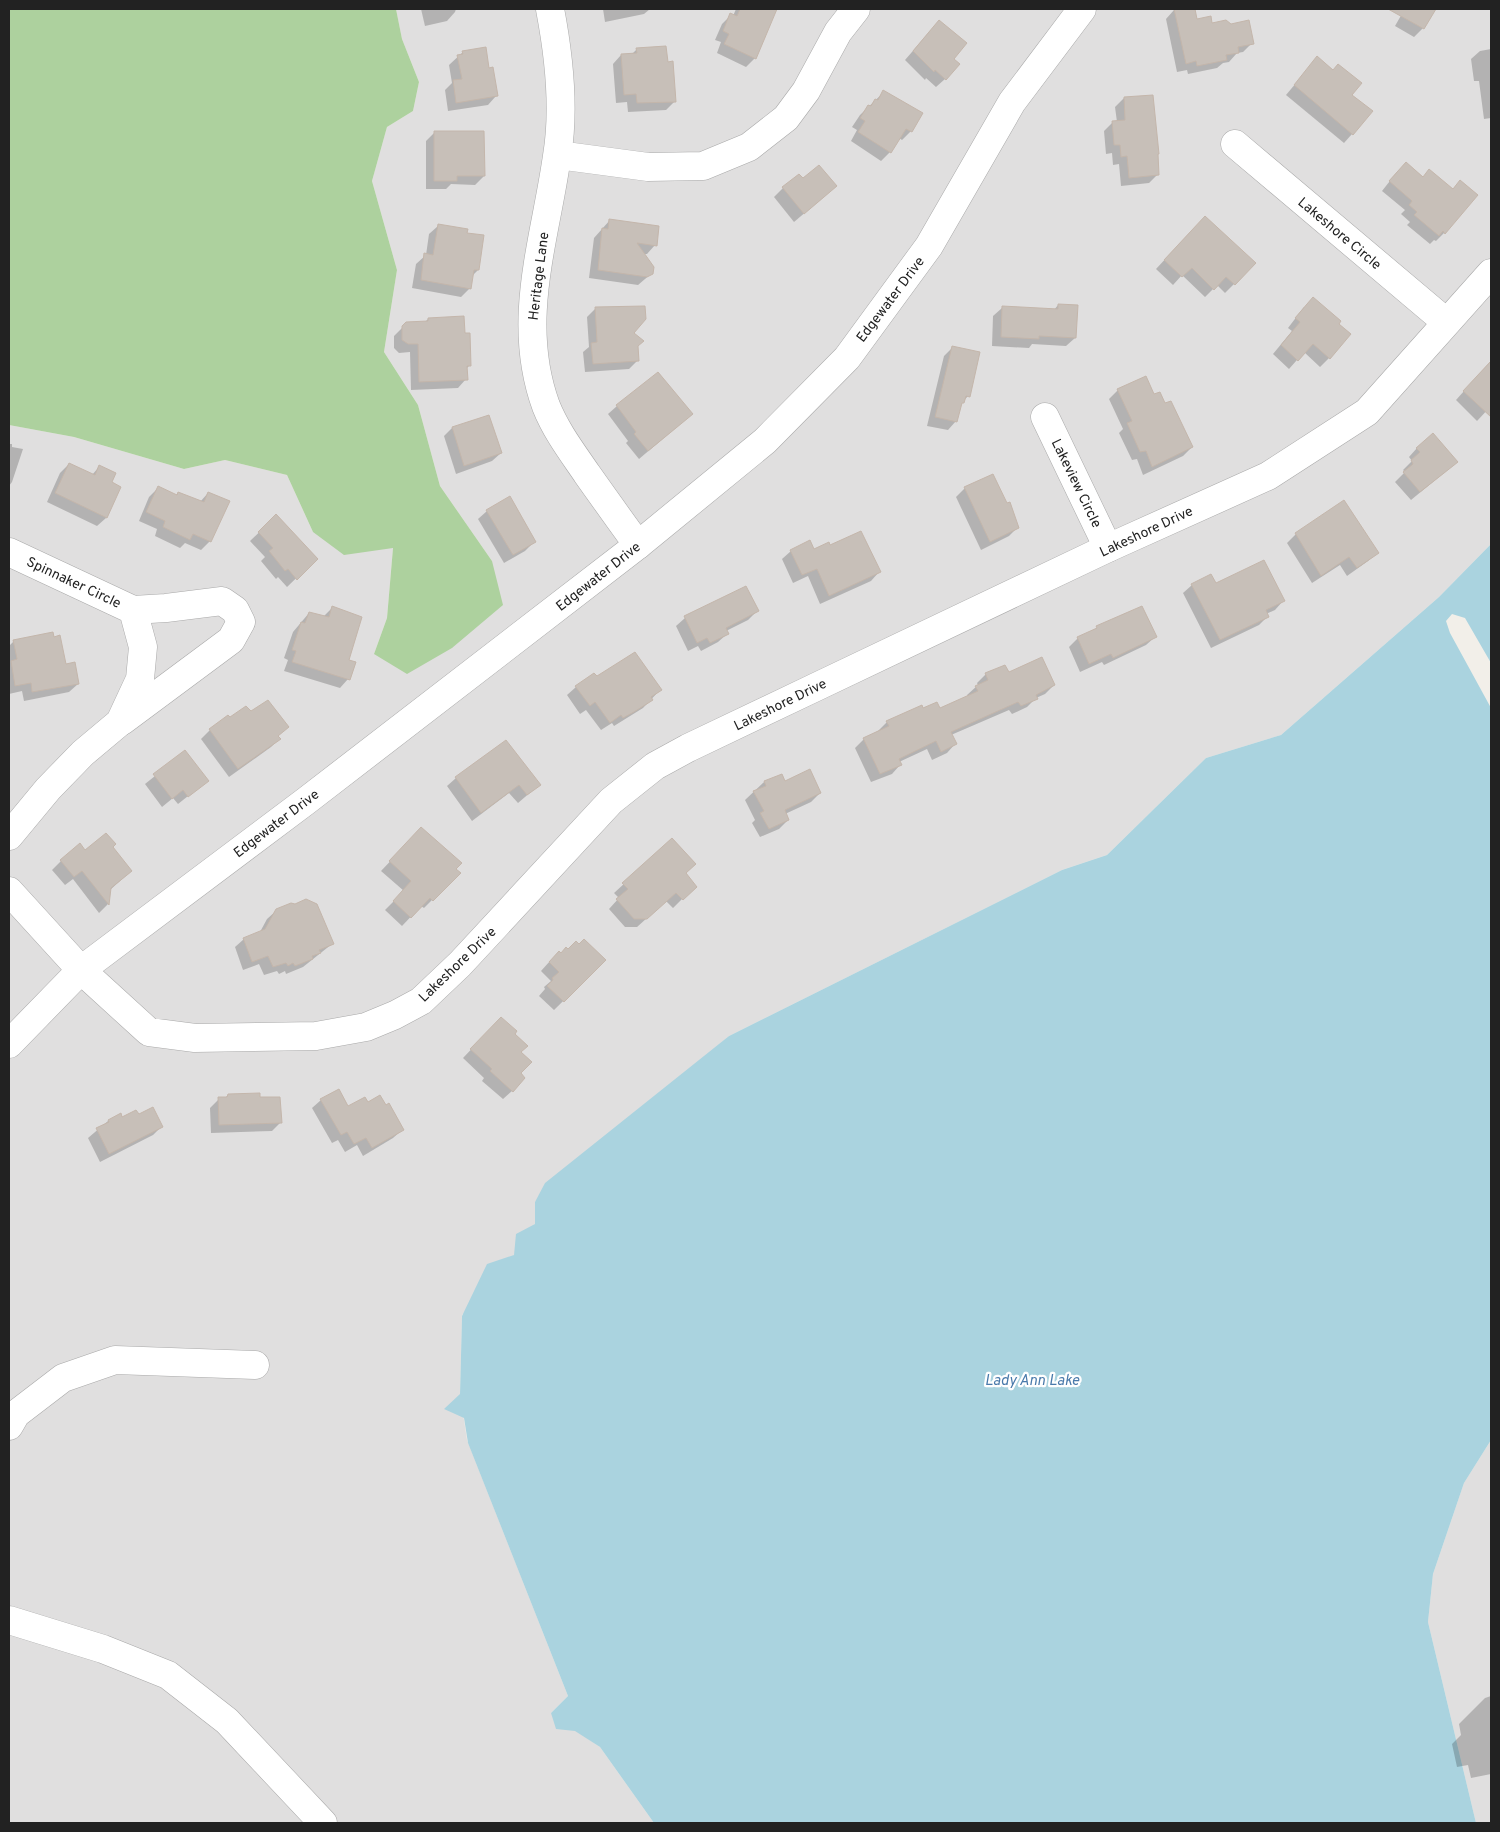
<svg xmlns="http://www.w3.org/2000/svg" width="1500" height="1832" viewBox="0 0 1500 1832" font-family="Overpass,sans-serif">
<rect width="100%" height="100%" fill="#f2efe9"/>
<!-- residential -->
<g fill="#e0dfdf">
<path d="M 396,9 L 1491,9 L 1491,544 L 1439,597 L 1281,735 L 1206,758 L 1107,855 L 1062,870 L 729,1036 L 535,1202 L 535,1224 L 514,1255 L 462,1315 L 460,1394 L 467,1440 L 568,1696 L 551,1713 L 600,1747 L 654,1823 L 9,1823 L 9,425 L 74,437 L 184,469 L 225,460 L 287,475 L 313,532 L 393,548 L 387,618 L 374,654 L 492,561 L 440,486 L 418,405 L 384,352 L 397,270 L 372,181 L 387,127 L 413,111 L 419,82 L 402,39 Z"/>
<path d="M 1491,1440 L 1491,1823 L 1476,1823 L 1428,1622 L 1433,1574 L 1464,1483 Z"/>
</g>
<!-- forest -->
<path fill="#add19e" d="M 9,9 L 396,9 L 402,39 L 419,82 L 413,111 L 387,127 L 372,181 L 397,270 L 384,352 L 418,405 L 440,486 L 492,561 L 503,605 L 452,648 L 407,674 L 374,654 L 387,618 L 393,548 L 344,555 L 313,532 L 287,475 L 225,460 L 184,469 L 74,437 L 9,425 Z"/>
<!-- water -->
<path fill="#aad3df" d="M 1491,544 L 1491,663 L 1465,618 L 1452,614 L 1446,621 L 1450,633 L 1491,708 L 1491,1440 L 1464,1483 L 1433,1574 L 1428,1622 L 1476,1823 L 654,1823 L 600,1747 L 575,1731 L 556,1729 L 551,1713 L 568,1696 L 468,1443 L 464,1418 L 444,1409 L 460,1394 L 462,1316 L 487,1264 L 514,1255 L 516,1234 L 535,1224 L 535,1202 L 545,1183 L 729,1036 L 1062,870 L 1107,855 L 1206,758 L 1281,735 L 1439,597 Z"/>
<!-- shadow -->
<g fill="#0003">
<path d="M 421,9 L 456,9 L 455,12 L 447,21 L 425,26 Z"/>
<path d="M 603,9 L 650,9 L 644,14 L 605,22 Z"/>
<path d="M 736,9 L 765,9 L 774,12 L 755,58 L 746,67 L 717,53 L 721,42 L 715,40 L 722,24 L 731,15 L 733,16 Z"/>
<path d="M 1180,9 L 1194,9 L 1196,20 L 1252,43 L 1243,52 L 1237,53 L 1229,62 L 1223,63 L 1217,68 L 1188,74 L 1187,70 L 1177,72 L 1166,19 L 1174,10 Z"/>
<path d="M 1397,9 L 1434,9 L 1423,28 L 1414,37 L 1395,26 L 1403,12 Z"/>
<path d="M 931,30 L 952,59 L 945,79 L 936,87 L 926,78 L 925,80 L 905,60 Z"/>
<path d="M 637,49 L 675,101 L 666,110 L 628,112 L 627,102 L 616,103 L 613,64 L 621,55 L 632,54 Z"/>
<path d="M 1491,49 L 1491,118 L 1484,119 L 1479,81 L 1474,81 L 1471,59 L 1480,51 Z"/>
<path d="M 463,52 L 488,69 L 496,96 L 488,105 L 448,111 L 445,90 L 452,83 L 449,65 Z"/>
<path d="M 1317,58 L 1350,95 L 1352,134 L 1344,143 L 1286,95 Z"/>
<path d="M 884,92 L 911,131 L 902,140 L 899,138 L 890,152 L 881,161 L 851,141 L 857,130 L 852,127 L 860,115 Z"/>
<path d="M 1124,98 L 1158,174 L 1149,183 L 1121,186 L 1119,164 L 1113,165 L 1112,153 L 1106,154 L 1104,131 L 1113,122 L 1117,122 L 1115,107 Z"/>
<path d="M 435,132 L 484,176 L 475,185 L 451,184 L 446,189 L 426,189 L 426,141 Z"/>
<path d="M 1397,172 L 1422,178 L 1452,190 L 1460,182 L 1444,233 L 1436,241 L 1434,240 L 1430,244 L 1407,225 L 1410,222 L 1401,214 L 1405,210 L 1382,191 Z"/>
<path d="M 802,180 L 827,194 L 794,222 L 774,197 L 783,188 Z"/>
<path d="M 610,220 L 655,245 L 647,254 L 643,254 L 652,273 L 638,285 L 589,278 L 594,238 Z"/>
<path d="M 438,226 L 478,270 L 472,276 L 470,288 L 461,297 L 412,288 L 416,264 L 426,255 L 429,234 Z"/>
<path d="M 1196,226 L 1255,263 L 1225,293 L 1217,285 L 1205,297 L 1182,275 L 1173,285 L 1156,269 Z"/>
<path d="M 1058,305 L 1075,338 L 1066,346 L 1032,344 L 1029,348 L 992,346 L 993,316 L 1002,308 L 1054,310 Z"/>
<path d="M 1304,307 L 1329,358 L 1320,367 L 1304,352 L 1289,369 L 1273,354 L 1292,331 L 1288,328 Z"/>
<path d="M 595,309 L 632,333 L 637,347 L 638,360 L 629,369 L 585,372 L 583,352 L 589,347 L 587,317 Z"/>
<path d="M 428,319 L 464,334 L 470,365 L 466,369 L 466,379 L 458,388 L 411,390 L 410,352 L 399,353 L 394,348 L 394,336 L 407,323 L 425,322 Z"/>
<path d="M 953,347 L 968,396 L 960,405 L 956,421 L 948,430 L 927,426 L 944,356 Z"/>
<path d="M 1491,361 L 1491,406 L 1477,421 L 1456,400 Z"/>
<path d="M 1118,390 L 1154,396 L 1165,405 L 1192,447 L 1183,456 L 1143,475 L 1137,459 L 1132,460 L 1119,433 L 1123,429 L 1109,399 Z"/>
<path d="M 617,406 L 692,414 L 639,459 L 626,443 L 628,441 L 608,414 Z"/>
<path d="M 452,428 L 501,453 L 492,461 L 456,474 L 444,436 Z"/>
<path d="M 9,444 L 12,444 L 12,447 L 23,449 L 12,482 L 9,486 Z"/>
<path d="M 1417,448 L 1457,462 L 1411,500 L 1395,482 L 1405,472 L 1403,470 L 1412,461 L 1409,457 Z"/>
<path d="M 69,464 L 92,475 L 99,467 L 110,483 L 120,487 L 106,518 L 97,526 L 47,502 L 60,473 Z"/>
<path d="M 158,488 L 175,496 L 178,493 L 200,502 L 208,493 L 210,541 L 201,550 L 185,543 L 180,548 L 155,536 L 157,529 L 139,521 L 149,497 Z"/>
<path d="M 965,488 L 1017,528 L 1009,536 L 981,550 L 956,497 Z"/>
<path d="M 1344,502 L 1377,553 L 1368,561 L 1347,576 L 1340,565 L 1312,583 L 1287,543 L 1296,534 Z"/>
<path d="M 487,511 L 534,542 L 525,551 L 504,563 L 478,519 Z"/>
<path d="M 276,516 L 316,559 L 287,587 L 278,577 L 276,579 L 261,561 L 265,557 L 250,541 Z"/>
<path d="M 830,547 L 879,572 L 871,581 L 820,604 L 808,576 L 793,583 L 782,559 L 791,551 L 813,550 Z"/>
<path d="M 1216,584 L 1283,601 L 1275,610 L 1266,614 L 1268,616 L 1259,625 L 1211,648 L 1183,593 L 1192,585 Z"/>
<path d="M 332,608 L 348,661 L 348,679 L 340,688 L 284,671 L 288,660 L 284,658 L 293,632 L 309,613 L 323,617 Z"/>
<path d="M 757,611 L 748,620 L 726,631 L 727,634 L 718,642 L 701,651 L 698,646 L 688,651 L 676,626 L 685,618 Z"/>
<path d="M 1126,613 L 1155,637 L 1146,645 L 1104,665 L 1102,662 L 1080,672 L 1069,647 L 1078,638 Z"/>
<path d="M 14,641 L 65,665 L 78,684 L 69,692 L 24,701 L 22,691 L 9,694 L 9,646 Z"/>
<path d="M 986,674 L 1008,674 L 1054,685 L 1045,694 L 1036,698 L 1027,707 L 1012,714 L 1009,710 L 951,735 L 955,744 L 947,753 L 932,760 L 927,749 L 899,762 L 900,765 L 892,774 L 871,782 L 855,748 L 864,739 L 878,731 L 887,722 L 923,710 L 939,709 L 968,697 L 967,695 L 978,685 L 977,683 Z"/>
<path d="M 597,678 L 660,690 L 643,708 L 614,726 L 612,723 L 601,730 L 586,710 L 580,714 L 567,695 L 576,687 Z"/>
<path d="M 210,730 L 277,737 L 279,739 L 271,747 L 229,777 L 201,739 Z"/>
<path d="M 185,752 L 207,781 L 178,804 L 173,798 L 162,807 L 145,784 Z"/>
<path d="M 781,776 L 784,782 L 820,793 L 811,802 L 785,814 L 788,820 L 779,829 L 760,837 L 752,823 L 755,820 L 745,800 L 764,782 Z"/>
<path d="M 456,778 L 539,785 L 518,803 L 509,793 L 472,821 L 447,786 Z"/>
<path d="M 421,829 L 459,873 L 424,908 L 421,906 L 402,926 L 385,910 L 404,891 L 381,871 Z"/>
<path d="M 672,840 L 684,874 L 686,895 L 673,908 L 666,901 L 637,927 L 625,927 L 609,909 L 619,898 L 614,893 Z"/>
<path d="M 111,847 L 131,871 L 110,890 L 108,904 L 99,913 L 73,879 L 65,885 L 52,870 L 61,861 L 85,851 Z"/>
<path d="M 277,910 L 332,944 L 303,967 L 286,974 L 285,971 L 279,974 L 277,971 L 264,975 L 259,964 L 243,970 L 235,947 L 244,939 L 260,932 L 267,919 Z"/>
<path d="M 579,946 L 605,960 L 554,1010 L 539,996 L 545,989 L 544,987 L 551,981 L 541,971 L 550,961 L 561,954 Z"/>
<path d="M 501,1018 L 513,1034 L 519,1052 L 519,1073 L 512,1091 L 503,1099 L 482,1081 L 484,1078 L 463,1058 Z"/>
<path d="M 228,1095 L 280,1123 L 272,1131 L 211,1133 L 210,1108 L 219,1099 L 225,1098 Z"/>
<path d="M 321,1100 L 348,1107 L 368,1104 L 402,1130 L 393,1138 L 363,1156 L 357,1145 L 345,1152 L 338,1140 L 332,1143 L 312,1108 Z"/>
<path d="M 120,1115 L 122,1118 L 138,1116 L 162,1126 L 153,1135 L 100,1162 L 88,1138 L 108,1121 Z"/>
<path d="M 1491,1696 L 1491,1774 L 1471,1778 L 1468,1765 L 1457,1767 L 1452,1744 L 1461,1735 L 1459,1724 L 1485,1698 Z"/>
</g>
<!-- building -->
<g fill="#c7bfb8" stroke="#c4b6ab">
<path d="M 740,9 L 777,9 L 756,59 L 724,44 L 729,34 L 723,31 L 730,13 L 737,16 Z"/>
<path d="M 1174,9 L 1195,9 L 1197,19 L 1211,16 L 1212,23 L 1226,20 L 1231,24 L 1249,20 L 1254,44 L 1238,47 L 1239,53 L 1226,55 L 1227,60 L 1197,66 L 1196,61 L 1186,64 Z"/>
<path d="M 1388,9 L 1436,9 L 1424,29 Z"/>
<path d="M 939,20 L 967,43 L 954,59 L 960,64 L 946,80 L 935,70 L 934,72 L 913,51 Z"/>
<path d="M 666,46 L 668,62 L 673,61 L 676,102 L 637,103 L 636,94 L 624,95 L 621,54 L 637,53 L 636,48 Z"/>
<path d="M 486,47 L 489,68 L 493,67 L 498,96 L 456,103 L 453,80 L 462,79 L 457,55 L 463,54 L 462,51 Z"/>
<path d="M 1317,56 L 1333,70 L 1338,64 L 1362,83 L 1352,95 L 1373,111 L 1353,135 L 1294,85 Z"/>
<path d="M 883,90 L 923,113 L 912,132 L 906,129 L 891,153 L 858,132 L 865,121 L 860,118 L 868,105 L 871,106 L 875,99 L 878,100 Z"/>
<path d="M 1153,95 L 1159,154 L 1158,154 L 1159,175 L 1129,178 L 1127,156 L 1121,157 L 1120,145 L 1114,145 L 1112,121 L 1125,120 L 1124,97 Z"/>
<path d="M 434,131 L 484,131 L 485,176 L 457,176 L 457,181 L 434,181 Z"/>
<path d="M 1406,162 L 1423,177 L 1429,169 L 1453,189 L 1460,180 L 1478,195 L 1445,234 L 1443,231 L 1439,236 L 1414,215 L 1417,212 L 1409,205 L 1412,201 L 1389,181 Z"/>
<path d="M 819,165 L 837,186 L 804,214 L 782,187 L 799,174 L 803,178 Z"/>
<path d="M 1205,216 L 1256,263 L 1235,285 L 1226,277 L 1214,290 L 1192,268 L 1182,277 L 1164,260 Z"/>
<path d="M 609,219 L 659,226 L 657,246 L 637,243 L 654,267 L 653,274 L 647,277 L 598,270 L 602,228 L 608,229 Z"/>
<path d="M 438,224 L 468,229 L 467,233 L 484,235 L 479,270 L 474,270 L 471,289 L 421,280 L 424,253 L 433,255 Z"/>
<path d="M 1313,297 L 1341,321 L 1339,324 L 1351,334 L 1330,359 L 1313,344 L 1298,361 L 1281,345 L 1300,322 L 1295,318 Z"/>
<path d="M 1058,304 L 1078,305 L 1076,338 L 1039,336 L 1039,339 L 1001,337 L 1002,306 L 1058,309 Z"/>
<path d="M 645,306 L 646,319 L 634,333 L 644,341 L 638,346 L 639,361 L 593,364 L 591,343 L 597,342 L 595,307 Z"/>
<path d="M 464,316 L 465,333 L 470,333 L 471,366 L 467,366 L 468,380 L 419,382 L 418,344 L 408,344 L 402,340 L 402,326 L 406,322 L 428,321 L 428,318 Z"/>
<path d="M 952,346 L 980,352 L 970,397 L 966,396 L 964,403 L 962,403 L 957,422 L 935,417 Z"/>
<path d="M 1491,361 L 1491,417 L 1463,391 Z"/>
<path d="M 658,372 L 693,414 L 648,451 L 634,434 L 636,432 L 616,405 Z"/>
<path d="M 1146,376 L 1154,394 L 1160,392 L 1165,403 L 1171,401 L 1193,447 L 1152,467 L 1146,451 L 1140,452 L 1127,423 L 1132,421 L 1117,389 Z"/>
<path d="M 489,415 L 502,453 L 464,466 L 452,427 Z"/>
<path d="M 1433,433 L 1458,462 L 1420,492 L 1403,472 L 1413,464 L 1411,460 L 1420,452 L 1416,448 Z"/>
<path d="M 69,463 L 95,475 L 99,465 L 116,473 L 112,482 L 121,487 L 107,518 L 55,493 Z"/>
<path d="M 993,474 L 1007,503 L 1010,502 L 1019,528 L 990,542 L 964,487 Z"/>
<path d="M 158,486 L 177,495 L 178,492 L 204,502 L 208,492 L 230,501 L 211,542 L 193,534 L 190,540 L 163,527 L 165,521 L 146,512 Z"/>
<path d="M 510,496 L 536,542 L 513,555 L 486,510 Z"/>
<path d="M 1344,500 L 1379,553 L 1357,568 L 1349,557 L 1321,576 L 1295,533 Z"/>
<path d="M 276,514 L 318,559 L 297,580 L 288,569 L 285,571 L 269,551 L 273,548 L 258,532 Z"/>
<path d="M 861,531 L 881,572 L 829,596 L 817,569 L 802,575 L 790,550 L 810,540 L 814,549 L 829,542 L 830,545 Z"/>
<path d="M 1264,560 L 1285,601 L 1266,610 L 1269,617 L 1220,640 L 1191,584 L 1211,574 L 1216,583 Z"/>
<path d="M 746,586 L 759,611 L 726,628 L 729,634 L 710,643 L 707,638 L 697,643 L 684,616 Z"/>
<path d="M 332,606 L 362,617 L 349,660 L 356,662 L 350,680 L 292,662 L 296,651 L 292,650 L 301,622 L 305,623 L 309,612 L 329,617 Z"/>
<path d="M 1142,606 L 1157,637 L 1113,658 L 1111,654 L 1089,664 L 1077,637 L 1097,628 L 1096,626 Z"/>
<path d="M 53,632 L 54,637 L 60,635 L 66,664 L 75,662 L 79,684 L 32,692 L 31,683 L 15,686 L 11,661 L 17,659 L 13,640 Z"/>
<path d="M 635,652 L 662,690 L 651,697 L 653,700 L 634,712 L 623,718 L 621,715 L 610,723 L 595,702 L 590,706 L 575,686 L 594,673 L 597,676 Z"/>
<path d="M 1042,657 L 1055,685 L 1036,695 L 1038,699 L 1021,706 L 1018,702 L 951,732 L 957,744 L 941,752 L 936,741 L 899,759 L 902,765 L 880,774 L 863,738 L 889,726 L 886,721 L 922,705 L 923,708 L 937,702 L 940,708 L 978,691 L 975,686 L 988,680 L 985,673 L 1005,665 L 1009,672 Z"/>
<path d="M 268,700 L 289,727 L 278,736 L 281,739 L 238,769 L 209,729 L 228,715 L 230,717 L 246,706 L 251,711 Z"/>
<path d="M 506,740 L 541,785 L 527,795 L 519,785 L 481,813 L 455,777 Z"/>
<path d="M 185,750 L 209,781 L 188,797 L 183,790 L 172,799 L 153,774 Z"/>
<path d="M 810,769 L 821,793 L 785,810 L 789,820 L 769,829 L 760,813 L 764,811 L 753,791 L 766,786 L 764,781 L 782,774 L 785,781 Z"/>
<path d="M 421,827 L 462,863 L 456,869 L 461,873 L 433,901 L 430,898 L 411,918 L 393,901 L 411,881 L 389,861 Z"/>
<path d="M 106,833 L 116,844 L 113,847 L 132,871 L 111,888 L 109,905 L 82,871 L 74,877 L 60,860 L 80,843 L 85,850 Z"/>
<path d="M 672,838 L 696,864 L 686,873 L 697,887 L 683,900 L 676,893 L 647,919 L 634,919 L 616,899 L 628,889 L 622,883 Z"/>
<path d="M 306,899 L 317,904 L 334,944 L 319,950 L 321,953 L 312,956 L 313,959 L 295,966 L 293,963 L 288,966 L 286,963 L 273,967 L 268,956 L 252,962 L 243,938 L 265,929 L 276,909 L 291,903 L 295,904 Z"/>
<path d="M 584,939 L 606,960 L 564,1002 L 547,986 L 553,980 L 552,978 L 559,972 L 549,962 L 559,951 L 561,953 L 566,947 L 568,949 L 576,941 L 579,944 Z"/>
<path d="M 501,1017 L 517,1031 L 515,1034 L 528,1046 L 521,1052 L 532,1062 L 521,1073 L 525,1078 L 513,1092 L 490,1071 L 492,1069 L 470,1049 Z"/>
<path d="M 339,1089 L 348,1106 L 365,1097 L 368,1102 L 380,1095 L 386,1105 L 389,1103 L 404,1130 L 372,1148 L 366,1138 L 354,1144 L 347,1132 L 341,1135 L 320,1099 Z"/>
<path d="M 260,1093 L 260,1097 L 280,1097 L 282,1123 L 219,1125 L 218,1097 L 227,1097 L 228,1094 Z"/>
<path d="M 153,1107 L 163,1127 L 109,1154 L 96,1128 L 109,1122 L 108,1120 L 121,1113 L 122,1117 L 136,1110 L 139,1114 Z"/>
</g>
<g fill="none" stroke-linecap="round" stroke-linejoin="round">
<!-- minor casing -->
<g stroke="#a9a9a9" stroke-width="29">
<g id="minor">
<path d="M 550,9 C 559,56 565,108 557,156 C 545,241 515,321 546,406 C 556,431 572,452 587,474 C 604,498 621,522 638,545"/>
<path d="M 1235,144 L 1446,322"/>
<path d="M 558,155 L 648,167 L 703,166 L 749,147 L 786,118 L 806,91 L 838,32 L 856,9"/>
<path d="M 1045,417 L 1108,548"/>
<path d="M 9,552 L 133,610 L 143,647 L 140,679 L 120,722 L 83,753 L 48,789 L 9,836"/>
<path d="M 122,721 L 231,640 L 241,622 L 235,610 L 222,601 L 166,608 L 133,610"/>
<path d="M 9,891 L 81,970 L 149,1032 L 195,1038 L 316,1036 L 366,1027 L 395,1015 L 421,1001 L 460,964 L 611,801 L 655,766 L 688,748 L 816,687 L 1108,548 L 1268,476 L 1367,412 L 1491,273"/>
<path d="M 9,1044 L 81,970 L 306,801 L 638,545 L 765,441 L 847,358 L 929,246 L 1012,102 L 1082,9"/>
<path d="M 9,1426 L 16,1414 L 63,1378 L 115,1360 L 255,1365"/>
<path d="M 9,1620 L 103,1649 L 168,1675 L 227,1721 L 323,1823"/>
</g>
</g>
<!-- minor -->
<use href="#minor" stroke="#fff" stroke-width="28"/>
</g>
<g text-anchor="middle" stroke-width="4.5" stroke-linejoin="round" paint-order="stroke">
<!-- street labels -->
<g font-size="14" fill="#222" stroke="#fff">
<text transform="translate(1340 233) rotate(40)" y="5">Lakeshore Circle</text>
<text transform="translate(538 276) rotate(-83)" y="5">Heritage Lane</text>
<text transform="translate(890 299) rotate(-53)" y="5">Edgewater Drive</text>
<text transform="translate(1077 483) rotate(64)" y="5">Lakeview Circle</text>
<text transform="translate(1146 531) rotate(-25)" y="5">Lakeshore Drive</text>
<text transform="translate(598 576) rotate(-38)" y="5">Edgewater Drive</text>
<text transform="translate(74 582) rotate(25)" y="5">Spinnaker Circle</text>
<text transform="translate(780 704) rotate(-26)" y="5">Lakeshore Drive</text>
<text transform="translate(276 823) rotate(-37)" y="5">Edgewater Drive</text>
<text transform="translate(457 964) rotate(-44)" y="5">Lakeshore Drive</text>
</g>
<!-- water labels -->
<g font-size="15" font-style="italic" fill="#4a7aab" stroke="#fff">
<text x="1032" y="1385">Lady Ann Lake</text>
</g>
</g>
<!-- border -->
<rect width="1500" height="1832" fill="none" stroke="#222222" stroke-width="20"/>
</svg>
